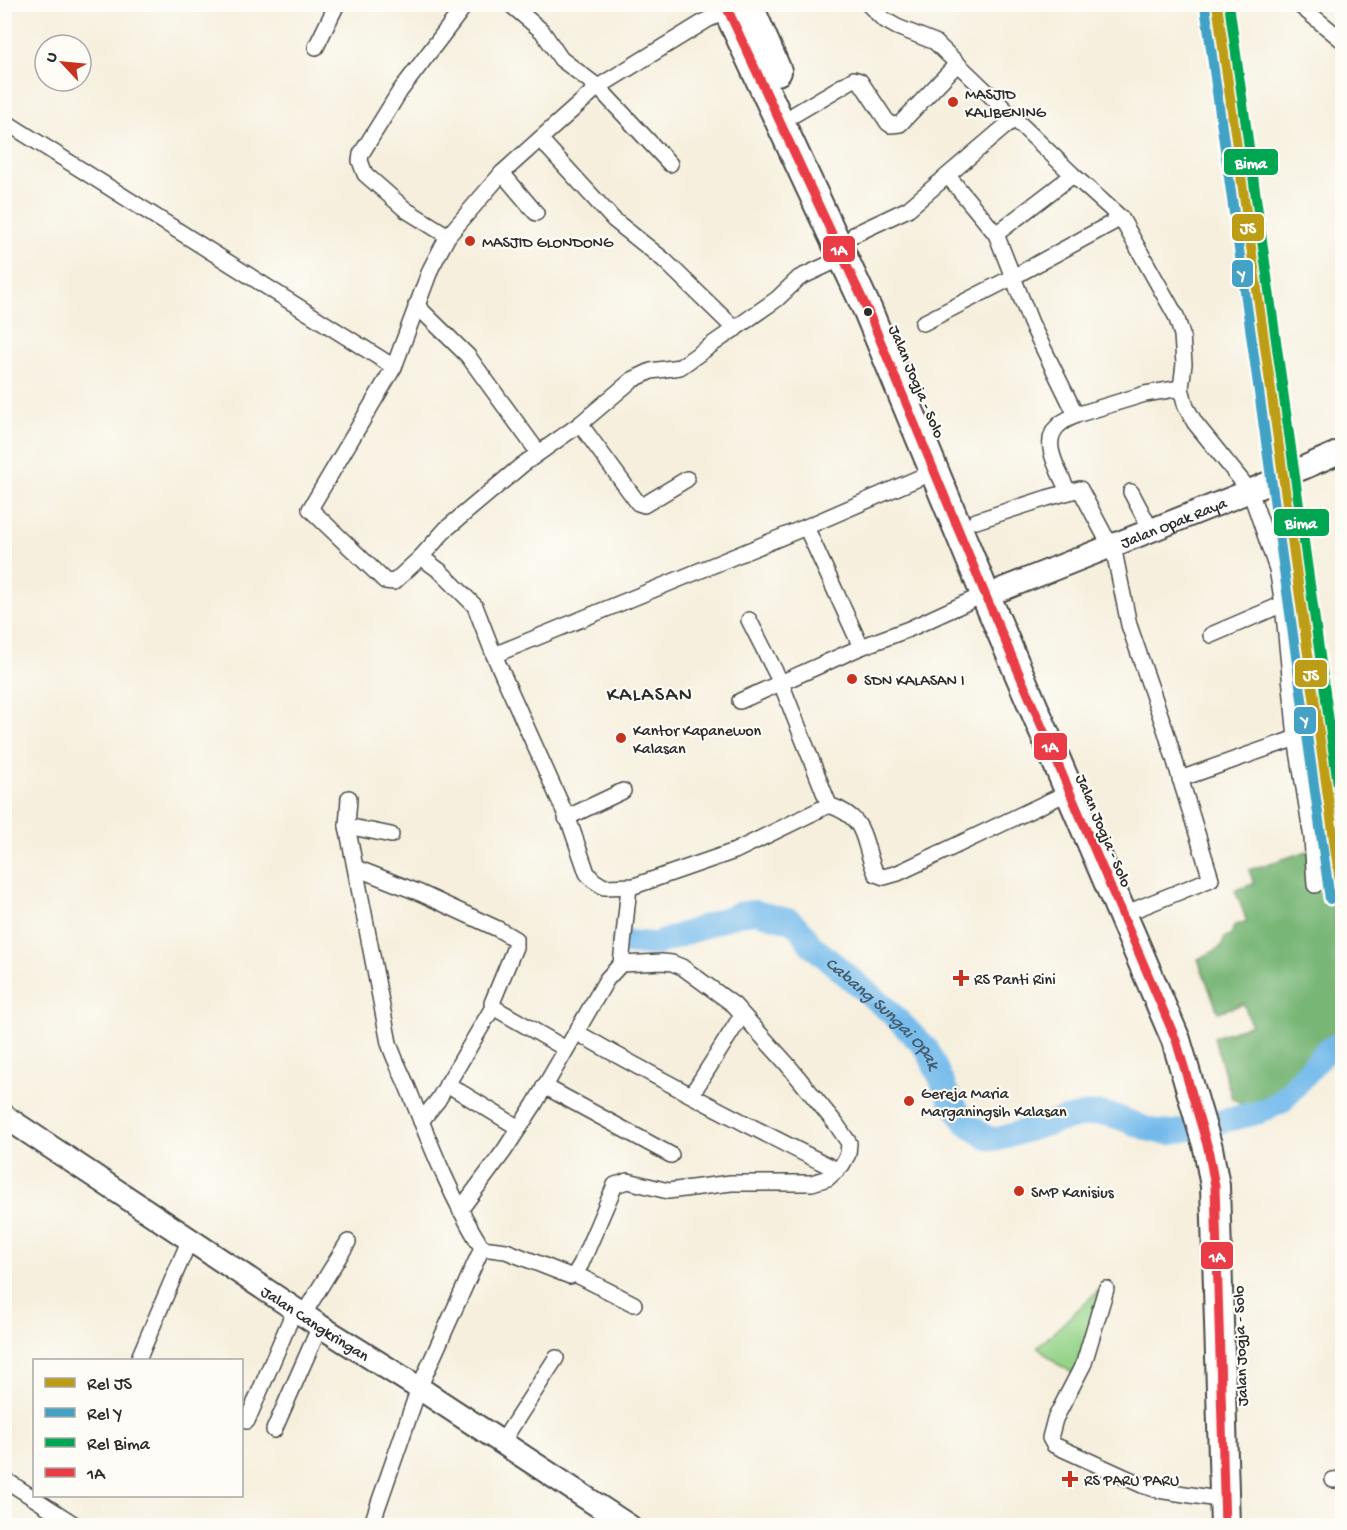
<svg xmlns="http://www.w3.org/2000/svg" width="1347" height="1530" viewBox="0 0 1347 1530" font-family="'Gochi Hand',sans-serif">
<rect width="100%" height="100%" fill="#fdfcf7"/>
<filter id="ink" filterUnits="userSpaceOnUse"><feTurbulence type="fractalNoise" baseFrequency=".0167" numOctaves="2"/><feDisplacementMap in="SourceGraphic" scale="12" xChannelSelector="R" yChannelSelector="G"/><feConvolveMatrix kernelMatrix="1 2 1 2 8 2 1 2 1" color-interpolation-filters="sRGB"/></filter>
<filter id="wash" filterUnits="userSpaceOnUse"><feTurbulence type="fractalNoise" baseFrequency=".008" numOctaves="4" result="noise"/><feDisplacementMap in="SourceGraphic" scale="24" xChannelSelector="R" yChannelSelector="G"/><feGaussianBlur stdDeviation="1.35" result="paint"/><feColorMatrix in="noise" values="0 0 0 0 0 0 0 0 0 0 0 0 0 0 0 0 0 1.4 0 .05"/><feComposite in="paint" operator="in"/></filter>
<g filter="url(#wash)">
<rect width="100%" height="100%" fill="#f6efdd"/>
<!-- green -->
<path fill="#96d48a" stroke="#60805a" stroke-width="1.5" d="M 1100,1289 L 1075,1374 L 1057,1364 L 1038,1347 Z"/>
<!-- forest -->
<path fill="#78b676" stroke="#527050" stroke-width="1.5" d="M 1326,845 L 1342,987 L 1342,1051 L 1325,1058 L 1295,1083 L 1266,1101 L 1266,1104 L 1251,1111 L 1232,1098 L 1214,1037 L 1251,1025 L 1244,1004 L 1218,1012 L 1198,959 L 1220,948 L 1225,937 L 1231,935 L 1234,926 L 1247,921 L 1235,890 L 1254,884 L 1249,870 Z"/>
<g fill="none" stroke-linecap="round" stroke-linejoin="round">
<!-- river -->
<path stroke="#73baeb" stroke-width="24" id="s1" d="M 623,942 L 656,944 L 738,914 L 755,912 L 791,921 L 803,932 L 810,944 L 889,1011 L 927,1049 L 949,1097 L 965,1122 L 987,1138 L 999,1139 C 1022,1132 1084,1110 1105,1114 C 1129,1118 1145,1133 1172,1133 L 1260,1112 L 1281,1102 L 1327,1050 L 1342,1042"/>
</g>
</g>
<g filter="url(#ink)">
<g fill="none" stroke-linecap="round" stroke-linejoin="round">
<!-- street casing -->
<g stroke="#494846" stroke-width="18">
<g id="street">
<path d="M 510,4 L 542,31 L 561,59 L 598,87 L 670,164"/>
<path d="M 868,4 L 883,19 L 897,27 L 935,42 L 1073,175 L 1121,218 L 1176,316 L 1182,335 L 1184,364 L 1181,388 L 1186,407 L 1195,423 L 1250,491 L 1277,569 L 1283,604 L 1296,738 L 1312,838 L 1315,885"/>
<path d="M 1298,4 L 1342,40"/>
<path d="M 727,11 L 707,20 L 598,87 L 502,173 L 448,236 L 431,268 L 394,367 L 310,509 L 385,581 L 394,582 L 421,557 L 440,571 L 475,606 L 494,655 L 570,824 L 587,873 L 593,880 L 604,887 L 634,886 L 735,851 L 829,805 C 870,819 861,841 876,874 L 884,877 L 898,873 L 1069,792"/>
<path d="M 316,47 L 337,4"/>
<path d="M 795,114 L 854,79 L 860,81 L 888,123 L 891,125 L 900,124 L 957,64"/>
<path d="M 4,121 L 394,367"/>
<path d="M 540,139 L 614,220 L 664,260 L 735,329"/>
<path d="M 502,173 L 536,213"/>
<path d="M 948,176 L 996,234 L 1031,323 L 1076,415 C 1071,418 1064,420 1059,425 C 1039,442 1060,472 1068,492"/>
<path d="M 855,234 L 908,209 L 1015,118"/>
<path d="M 996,234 L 1073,175"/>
<path d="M 448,236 L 406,210 L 365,174 L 360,161 L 361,154 L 400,91 L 466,4"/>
<path d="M 416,305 L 468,356 L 538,452"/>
<path d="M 923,323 L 1013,277 L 1121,218"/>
<path d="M 1076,415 L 1145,394 L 1181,388"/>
<path d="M 580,424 L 638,503 L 644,505 L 687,479"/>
<path d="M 1131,492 L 1151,530"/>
<path d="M 976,521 L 1047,498 L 1080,489 L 1105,536 L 1113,546 L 1129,625 L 1166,732 L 1211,879 L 1139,908"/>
<path d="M 806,527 L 861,647"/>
<path d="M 421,557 L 446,529 L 522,465 L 580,424 L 632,380 L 651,371 L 680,367 L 777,299 L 799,278 L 844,257"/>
<path d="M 749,620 L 781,683 L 829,805"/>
<path d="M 1211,635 L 1283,604"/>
<path d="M 494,655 L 806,527 L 935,471"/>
<path d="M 740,701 L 861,647 L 909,629 L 985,594"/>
<path d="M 1180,779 L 1296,738"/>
<path d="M 349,798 L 347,826 L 389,1043 C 395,1062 405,1079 412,1098 C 432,1149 453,1201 482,1248"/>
<path d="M 566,818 L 623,791"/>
<path d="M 347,826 L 391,835"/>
<path d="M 356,868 L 420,893 L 498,929 L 515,939 L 515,947 L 492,1003 L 493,1007 L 438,1100 L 421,1121"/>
<path d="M 493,1007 L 566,1049"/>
<path d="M 576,1032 C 661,1081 749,1126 837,1170"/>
<path d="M 447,1084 L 519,1128"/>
<path d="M 544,1086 L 671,1155"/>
<path d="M 692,1094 L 742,1015"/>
<path d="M 460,1210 L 504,1151 L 534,1105 L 607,979 L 621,964 L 629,887"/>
<path d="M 482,1248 L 506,1251 L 570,1276 L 575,1274 L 581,1264 L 615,1185 L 628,1181 L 668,1191 L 731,1183 L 812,1183 L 828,1178 L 842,1165 L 848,1154 L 849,1143 L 836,1124 L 787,1064 L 734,1005 L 682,967 L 672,963 L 662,962 L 621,964"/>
<path d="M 575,1274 L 634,1304"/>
<path d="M 1106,1289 L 1084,1363 L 1055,1419 L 1050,1438 L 1054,1445 L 1142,1485 L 1158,1490 L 1224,1500"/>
<path d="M 303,1315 L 348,1242"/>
<path d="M 138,1360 L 190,1239"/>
<path d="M 247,1421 L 295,1309"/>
<path d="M 274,1430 L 320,1326"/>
<path d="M 502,1442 L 556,1358"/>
<path d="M 4,1479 L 77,1526"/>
<path d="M 1333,1480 L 1342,1479"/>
<path d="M 371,1526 L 419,1388 L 482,1248"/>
</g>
</g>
<!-- secondary casing -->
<g stroke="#494846" stroke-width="26">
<g id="secondary">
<path id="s2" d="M 1003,589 L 1250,491 L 1342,451"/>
<path id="s3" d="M 4,1116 L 320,1326 L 419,1388 L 629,1526"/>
</g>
</g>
<!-- highway casing -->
<g stroke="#494846" stroke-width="32">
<g id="highway">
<path d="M 725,4 L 868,311 L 985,594 L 1176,1040 L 1208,1148 L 1215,1186 L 1225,1526"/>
<path d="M 748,4 L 777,71"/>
</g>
</g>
<!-- street -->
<use href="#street" stroke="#fff" stroke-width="15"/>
<!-- secondary -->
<use href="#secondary" stroke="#fff" stroke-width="22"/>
<!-- highway -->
<use href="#highway" stroke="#fff" stroke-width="28"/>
<!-- bus-1 casing -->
<g stroke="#fdfcf7" stroke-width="14">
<path id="bus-1" d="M 725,4 L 868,311 L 985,594 L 1176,1040 L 1208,1148 L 1215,1186 L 1225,1526"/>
</g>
<!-- bus-1 -->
<use href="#bus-1" stroke="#e93c46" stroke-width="9"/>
<!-- rail-1 casing -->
<g stroke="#fdfcf7" stroke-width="15">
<path id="rail-1" d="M 1217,4 L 1342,897"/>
</g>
<!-- rail-2 casing -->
<g stroke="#fdfcf7" stroke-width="15">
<path id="rail-2" d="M 1205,6 L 1330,899"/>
</g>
<!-- rail-3 casing -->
<g stroke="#fdfcf7" stroke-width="15">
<path id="rail-3" d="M 1229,4 L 1342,814"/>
</g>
<!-- rail-1 -->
<use href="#rail-1" stroke="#bd9d16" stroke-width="10"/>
<!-- rail-2 -->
<use href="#rail-2" stroke="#43a2c5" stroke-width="10"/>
<!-- rail-3 -->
<use href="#rail-3" stroke="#00a651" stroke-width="10"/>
</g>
</g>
<!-- markers -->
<g fill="#c8321e" stroke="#fdfcf7" stroke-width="2">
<circle cx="953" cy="102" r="6"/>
<circle cx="470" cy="241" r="6"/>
<circle cx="852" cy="679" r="6"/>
<circle cx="621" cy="738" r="6"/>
<path d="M958 969h6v6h6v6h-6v6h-6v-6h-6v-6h6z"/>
<circle cx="909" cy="1101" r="6"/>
<circle cx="1019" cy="1191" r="6"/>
<path d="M1067 1470h6v6h6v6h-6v6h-6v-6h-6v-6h6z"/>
</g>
<circle fill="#2b2b2b" stroke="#fdfcf7" stroke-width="2" cx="868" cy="312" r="5"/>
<g text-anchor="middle" stroke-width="4.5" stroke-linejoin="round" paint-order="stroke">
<!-- poi labels -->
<g font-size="16" fill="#2b2b2b" stroke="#fdfcf7" text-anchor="start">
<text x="965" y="99">MASJID<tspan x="965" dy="18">KALIBENING</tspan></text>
<text x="482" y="247">MASJID GLONDONG</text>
<text x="864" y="685">SDN KALASAN I</text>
<text x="633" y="735">Kantor Kapanewon<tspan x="633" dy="18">Kalasan</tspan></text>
<text x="974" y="984">RS Panti Rini</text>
<text x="921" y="1098">Gereja Maria<tspan x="921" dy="18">Marganingsih Kalasan</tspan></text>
<text x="1031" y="1197">SMP Kanisius</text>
<text x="1084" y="1485">RS PARU PARU</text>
</g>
<!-- street labels -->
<g font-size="16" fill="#2b2b2b" stroke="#fdfcf7">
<text transform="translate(918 381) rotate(67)" y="6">Jalan Jogja - Solo</text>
<text dy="6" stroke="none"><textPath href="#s2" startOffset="183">Jalan Opak Raya</textPath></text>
<text transform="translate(1105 830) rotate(67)" y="6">Jalan Jogja - Solo</text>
<text dy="6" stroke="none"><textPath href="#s3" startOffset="374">Jalan Cangkringan</textPath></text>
<text transform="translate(1239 1346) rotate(-92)" y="6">Jalan Jogja - Solo</text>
</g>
<!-- water labels -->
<g font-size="18" font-style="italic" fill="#445d6e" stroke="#fdfcf7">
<text dy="6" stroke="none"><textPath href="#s1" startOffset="306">Cabang Sungai Opak</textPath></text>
</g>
<!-- quarter labels -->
<g font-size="20" letter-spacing="1.5" fill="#2b2b2b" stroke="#fdfcf7">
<text x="650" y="700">KALASAN</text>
</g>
</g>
<g stroke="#fdfcf7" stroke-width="2">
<rect x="1223" y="148" width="56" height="28" rx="6" fill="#00a651"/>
<rect x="1231" y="213" width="34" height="29" rx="6" fill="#bd9d16"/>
<rect x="822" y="235" width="34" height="28" rx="6" fill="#e93c46"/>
<rect x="1231" y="259" width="23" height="29" rx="6" fill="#43a2c5"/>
<rect x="1273" y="508" width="57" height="29" rx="6" fill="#00a651"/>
<rect x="1294" y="659" width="34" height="29" rx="6" fill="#bd9d16"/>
<rect x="1293" y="706" width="24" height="29" rx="6" fill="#43a2c5"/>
<rect x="1033" y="732" width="35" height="29" rx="6" fill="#e93c46"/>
<rect x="1200" y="1241" width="34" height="29" rx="6" fill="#e93c46"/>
</g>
<g font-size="16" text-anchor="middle" font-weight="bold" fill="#fff">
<text x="1251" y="168">Bima</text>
<text x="1248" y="233">JS</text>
<text x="839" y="255">1A</text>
<text x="1242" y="280">Y</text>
<text x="1301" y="528">Bima</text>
<text x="1311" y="680">JS</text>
<text x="1305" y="726">Y</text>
<text x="1050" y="752">1A</text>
<text x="1217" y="1262">1A</text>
</g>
<!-- margin -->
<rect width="1347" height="1530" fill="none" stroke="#fdfcf7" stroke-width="24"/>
<!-- legend -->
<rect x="33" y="1359" width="210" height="138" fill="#fdfcf7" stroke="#a9a8a5" stroke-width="1.5"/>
<rect x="45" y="1378" width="30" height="9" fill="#bd9d16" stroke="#a9a8a5" stroke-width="1.5"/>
<text x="87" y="1389" font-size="18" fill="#2b2b2b">Rel JS</text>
<rect x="45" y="1408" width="30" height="9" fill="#43a2c5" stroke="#a9a8a5" stroke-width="1.5"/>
<text x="87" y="1419" font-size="18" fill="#2b2b2b">Rel Y</text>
<rect x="45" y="1438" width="30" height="9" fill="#00a651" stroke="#a9a8a5" stroke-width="1.5"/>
<text x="87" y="1449" font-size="18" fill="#2b2b2b">Rel Bima</text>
<rect x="45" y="1468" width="30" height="9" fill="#e93c46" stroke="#a9a8a5" stroke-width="1.5"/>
<text x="87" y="1479" font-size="18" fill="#2b2b2b">1A</text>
<!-- north arrow -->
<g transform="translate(63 63) rotate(296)"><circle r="28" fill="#fdfcf7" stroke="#a9a8a5" stroke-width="1.5"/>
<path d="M0-4.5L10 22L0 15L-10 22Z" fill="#c8321e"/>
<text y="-9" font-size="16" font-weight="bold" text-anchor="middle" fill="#2b2b2b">U</text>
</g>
</svg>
